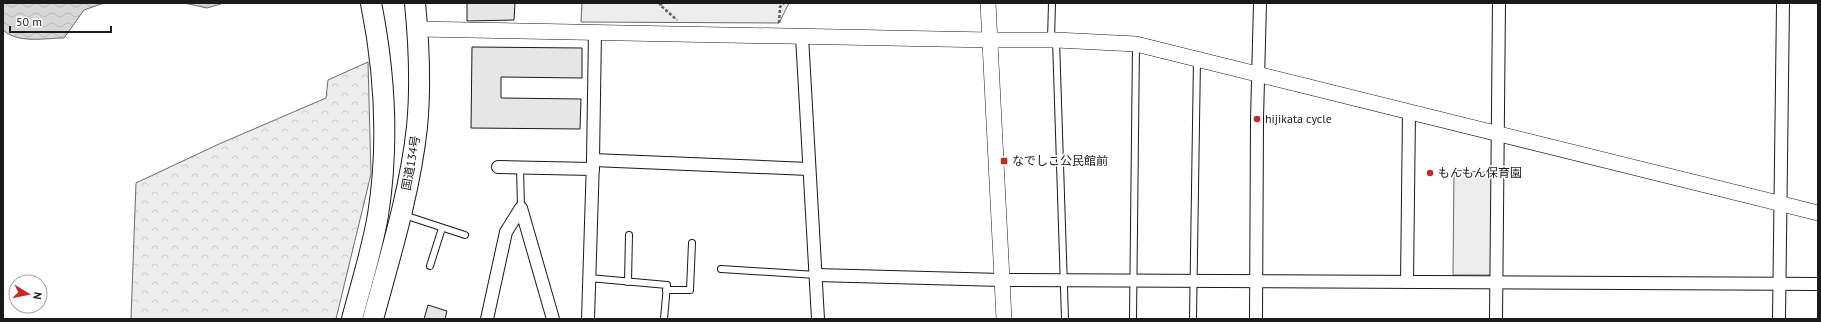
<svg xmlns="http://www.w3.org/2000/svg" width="1821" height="322" viewBox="0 0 1821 322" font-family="'PT Sans','Noto Sans JP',sans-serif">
<defs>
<pattern id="forest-crowns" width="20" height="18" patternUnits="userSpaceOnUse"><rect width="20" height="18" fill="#ededed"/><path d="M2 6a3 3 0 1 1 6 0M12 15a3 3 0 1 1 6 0" fill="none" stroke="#cbcbcb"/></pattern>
<pattern id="water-waves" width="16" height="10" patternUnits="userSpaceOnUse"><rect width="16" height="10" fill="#d7d7d7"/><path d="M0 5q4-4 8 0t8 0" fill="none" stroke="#b8b8b8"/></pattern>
</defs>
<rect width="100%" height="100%" fill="#fff"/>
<!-- built -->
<g fill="#ededed" stroke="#6a6a6a">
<path d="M 582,3 L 789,3 L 779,23 L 581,22 Z"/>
<path d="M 1454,170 L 1494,173 L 1492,275 L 1453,275 Z"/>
</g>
<!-- forest -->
<path fill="url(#forest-crowns)" stroke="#6a6a6a" d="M 368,62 L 371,174 L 336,319 L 131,319 L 136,183 L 219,144 L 326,98 L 328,80 Z"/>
<!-- water -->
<g fill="url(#water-waves)" stroke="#6a6a6a">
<path d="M 3,3 L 104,3 L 84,10 L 64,38 C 45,38 18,44 3,30 Z"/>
<path d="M 184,3 L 224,3 L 207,8 Z"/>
</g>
<!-- building -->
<g fill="#e6e6e6" stroke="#1a1a1a">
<path d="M 467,3 L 515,3 L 514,20 L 467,21 Z"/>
<path d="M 472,47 L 582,48 L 582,78 L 501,77 L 501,98 L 581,99 L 580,129 L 471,128 Z"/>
<path d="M 428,305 L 447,311 L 445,319 L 424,319 Z"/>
</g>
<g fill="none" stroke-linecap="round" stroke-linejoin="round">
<!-- service casing -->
<g stroke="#1a1a1a" stroke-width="8">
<g id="service">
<path d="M 1051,39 L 1052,3"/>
<path d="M 1056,40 L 1065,319"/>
<path d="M 520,167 L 521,208"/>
<path d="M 404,215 L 465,235"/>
<path d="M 430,266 L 442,228"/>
<path d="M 721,269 L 816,275"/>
<path d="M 589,278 L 667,285 L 664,319"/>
<path d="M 628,282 L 629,235"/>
<path d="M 666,290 L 690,290 L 692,243"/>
<path d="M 1133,319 L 1136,44"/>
<path d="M 1193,319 L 1197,59"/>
</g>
</g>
<!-- minor casing -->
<g stroke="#1a1a1a" stroke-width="14">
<g id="minor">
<path d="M 802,36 L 818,319"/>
<path d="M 593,160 L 809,169"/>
<path d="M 498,167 L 593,169"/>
<path d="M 816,275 L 1002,280 L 1818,284"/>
<path d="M 1407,282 L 1409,112"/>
<path d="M 487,319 L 506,232 L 521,208 L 553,319"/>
<path d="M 588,319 L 593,160 L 595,32"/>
<path d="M 1256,319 L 1257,119 L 1260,3"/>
<path d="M 1496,319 L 1499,3"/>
<path d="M 1779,319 L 1783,3"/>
</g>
</g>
<!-- tertiary casing -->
<g stroke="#1a1a1a" stroke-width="16">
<g id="tertiary">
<path d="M 988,3 L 1004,319"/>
<path d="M 417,29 L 990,40 L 1056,40 L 1136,44 L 1818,213"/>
</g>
</g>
<!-- trunk casing -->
<g stroke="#1a1a1a" stroke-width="22">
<g id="trunk">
<path d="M 352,319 C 361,285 372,250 378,215 C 389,145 385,73 371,3"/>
<path d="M 373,319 C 390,256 410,192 417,127 C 421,86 419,44 415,3"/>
</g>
</g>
<!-- path -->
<g stroke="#5f5f5f" stroke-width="2.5" stroke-dasharray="3 2" stroke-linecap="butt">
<path d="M 662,3 L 660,5 L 677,20"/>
<path d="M 779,23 L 780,7 L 784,3"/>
</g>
<!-- service -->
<use href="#service" stroke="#fff" stroke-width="6"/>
<!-- minor -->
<use href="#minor" stroke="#fff" stroke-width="12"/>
<!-- tertiary -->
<use href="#tertiary" stroke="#fff" stroke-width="15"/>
<!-- trunk -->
<use href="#trunk" stroke="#fff" stroke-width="20"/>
</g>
<!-- markers -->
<g fill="#c62828" stroke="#fff" stroke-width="1.5">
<circle cx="1257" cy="119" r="4"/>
<rect x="1000" y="157" width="8" height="8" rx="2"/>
<circle cx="1430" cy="173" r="4"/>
</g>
<g text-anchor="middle" stroke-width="3" stroke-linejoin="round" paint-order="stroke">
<!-- poi labels -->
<g font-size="12" fill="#1a1a1a" stroke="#fff" text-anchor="start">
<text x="1265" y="123">hijikata cycle</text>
<text x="1012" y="165">なでしこ公民館前</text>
<text x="1438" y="177">もんもん保育園</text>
</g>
<!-- street labels -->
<g font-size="12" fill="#1a1a1a" stroke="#fff">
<text transform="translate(411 163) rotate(-80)" y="4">国道134号</text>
</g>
</g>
<!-- border -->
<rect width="1821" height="322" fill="none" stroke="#1a1a1a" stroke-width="8"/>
<!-- north arrow -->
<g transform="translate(28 294) rotate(100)"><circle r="19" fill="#ffffff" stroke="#a3a3a3"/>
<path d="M0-3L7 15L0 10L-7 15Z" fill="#c62828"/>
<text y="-6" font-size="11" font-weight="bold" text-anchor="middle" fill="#1a1a1a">N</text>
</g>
<!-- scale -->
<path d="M10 26v6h101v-6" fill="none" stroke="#1a1a1a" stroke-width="2"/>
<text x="16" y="26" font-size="12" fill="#1a1a1a" stroke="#ffffff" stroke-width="3" paint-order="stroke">50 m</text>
</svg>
